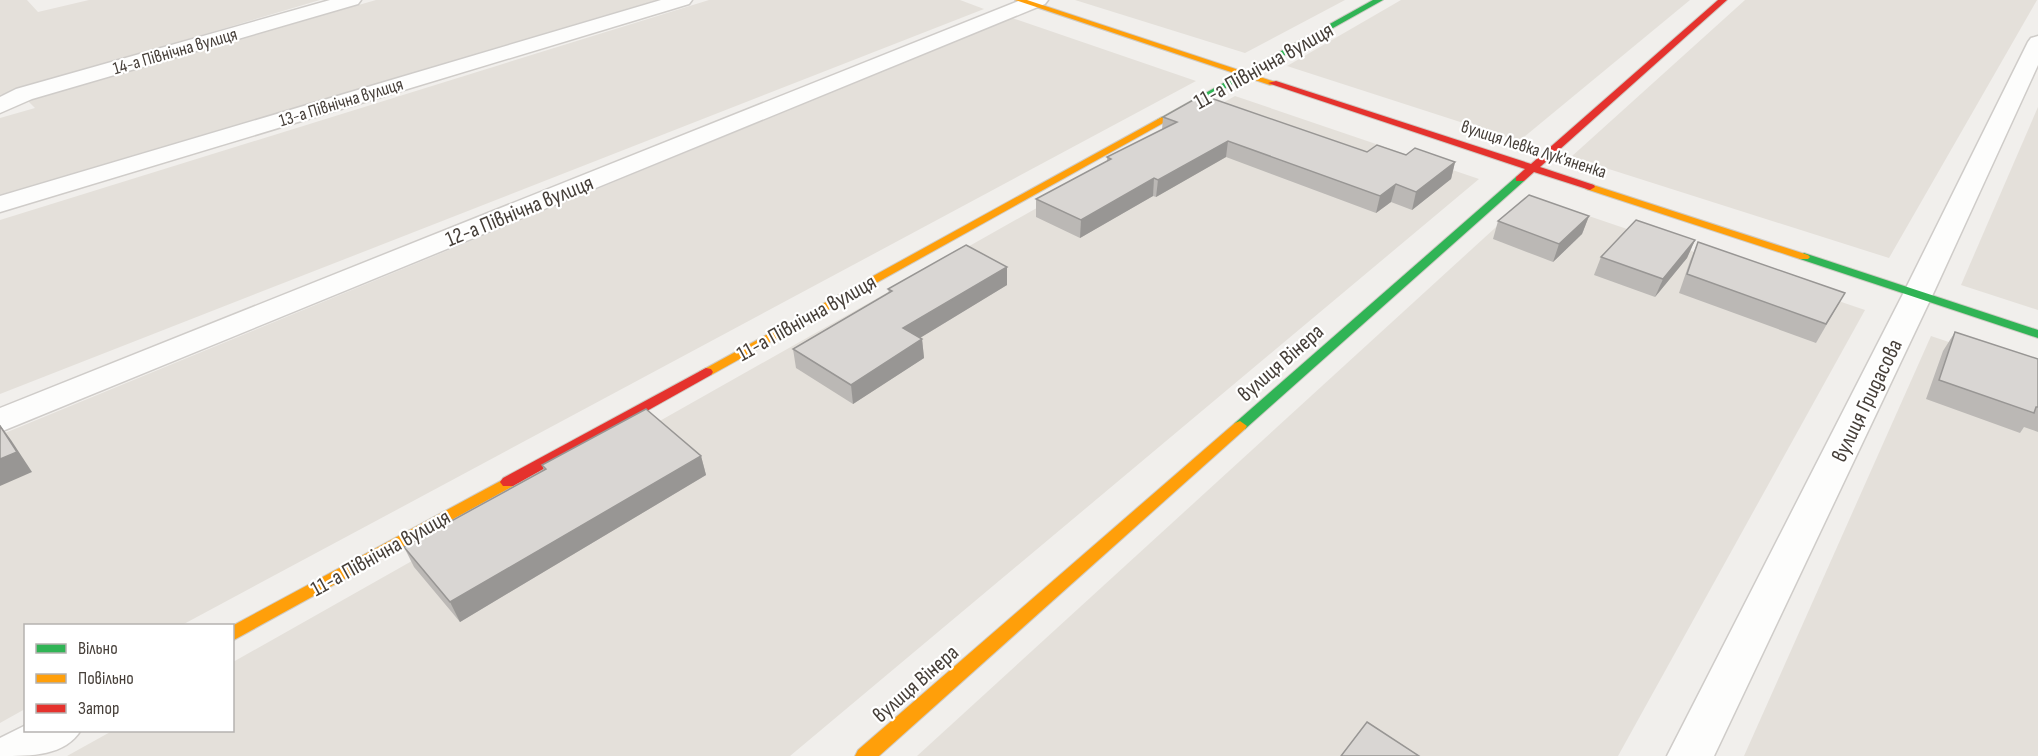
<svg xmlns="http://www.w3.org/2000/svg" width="2038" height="756" viewBox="0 0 2038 756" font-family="'Sofia Sans Condensed',sans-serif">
<rect width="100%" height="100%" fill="#f1efec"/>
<!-- residential -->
<g fill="#e4e0da">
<path d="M 0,0 L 27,0 L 38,12 L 89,0 L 320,0 L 0,95 Z"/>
<path d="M 376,0 L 657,0 L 0,196 L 0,118 L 35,108 L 27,100 Z"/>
<path d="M 709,0 L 960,0 L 984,9 L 0,394 L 0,220 Z"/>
<path d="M 1075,0 L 1345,0 L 1245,53 Z"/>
<path d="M 1401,0 L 1690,0 L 1519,141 L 1287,66 Z"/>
<path d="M 1745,0 L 2037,0 L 1889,258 L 1571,157 Z"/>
<path d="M 1012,18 L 1196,81 L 182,625 L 26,626 L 25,709 L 0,723 L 0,435 Z"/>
<path d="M 1235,96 L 1479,179 L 790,756 L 67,756 L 112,731 L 232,730 L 233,662 Z"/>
<path d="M 2038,107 L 2038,310 L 1961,285 Z"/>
<path d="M 1530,196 L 1865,310 L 1618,756 L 917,756 Z"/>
<path d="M 1931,336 L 2038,372 L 2038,756 L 1744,756 Z"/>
</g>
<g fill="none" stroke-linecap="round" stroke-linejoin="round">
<!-- street casing -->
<g stroke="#cfccc9" stroke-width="3">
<g id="street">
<path d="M 330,0 L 361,0 L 358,4 L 32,99 L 0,113 L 0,97 L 16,89 Z"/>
<path d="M 661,0 L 692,0 L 689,4 L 0,212 L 0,196 Z"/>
<path d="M 1021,0 L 1048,0 L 1045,4 L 0,432 L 0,408 Z"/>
<path d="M 2038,36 L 2038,65 L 1933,294 L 1714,756 L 1667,756 L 1903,294 L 2028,42 L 2031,38 Z"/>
<path d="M 26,725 L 26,730 L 81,730 C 65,756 32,756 0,756 L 0,738 Z"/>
</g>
</g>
<!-- fast casing -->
<g stroke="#cfcbc4" stroke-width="2">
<g id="fast">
<path d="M 1373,0 L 1383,0 L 1165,122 L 1157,120 Z"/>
<path d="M 1520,176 L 1524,177 L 1524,181 L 1245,429 L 1235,429 L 1233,426 L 1235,423 L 1516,177 Z"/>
<path d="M 1804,253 L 2038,330 L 2038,338 L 1800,259 L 1798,257 Z"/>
</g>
</g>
<!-- slow casing -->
<g stroke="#cfcbc4" stroke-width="2">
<g id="slow">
<path d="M 1015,0 L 1027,0 L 1278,83 L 1270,85 Z"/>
<path d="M 1162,117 L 1167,120 L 1165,122 L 711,375 L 701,375 L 699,372 Z"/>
<path d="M 1590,184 L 1808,255 L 1810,257 L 1808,259 L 1800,259 L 1586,189 L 1585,187 Z"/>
<path d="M 1240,421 L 1247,426 L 1245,429 L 879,756 L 855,756 L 858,750 L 1235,423 Z"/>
<path d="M 508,477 L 513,478 L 516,482 L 513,486 L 232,641 L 232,626 Z"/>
</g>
</g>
<!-- jam casing -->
<g stroke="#cfcbc4" stroke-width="2">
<g id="jam">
<path d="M 1718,0 L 1727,0 L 1540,167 L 1594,185 L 1595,187 L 1590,190 L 1534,172 L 1524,181 L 1516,181 L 1516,177 L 1525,169 L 1268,83 L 1276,81 L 1531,164 Z"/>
<path d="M 706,368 L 711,369 L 713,372 L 711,375 L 513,486 L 503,486 L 500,482 L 503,478 Z"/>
</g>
</g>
<!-- street -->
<use href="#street" fill="#fdfdfc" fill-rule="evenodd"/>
<!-- fast -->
<use href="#fast" fill="#30b455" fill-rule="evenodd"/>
<!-- slow -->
<use href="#slow" fill="#ff9f0a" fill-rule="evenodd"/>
<!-- jam -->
<use href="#jam" fill="#e5322d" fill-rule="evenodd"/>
</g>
<!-- wall -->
<g fill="#bbb8b5">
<path d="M 1163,117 L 1367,152 L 1406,155 L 1455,162 L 1451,179 L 1412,210 L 1391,202 L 1376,213 L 1226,157 L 1156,197 L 1153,196 L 1080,238 L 1036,217 L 1036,199 L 1107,161 L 1107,157 L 1162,130 Z"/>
<path d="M 1589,216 L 1582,234 L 1553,262 L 1493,239 L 1498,221 Z"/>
<path d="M 1695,240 L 1687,258 L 1655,297 L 1594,275 L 1601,257 Z"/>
<path d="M 1698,242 L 1845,293 L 1816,343 L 1679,293 L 1690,261 Z"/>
<path d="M 1007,267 L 1007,285 L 920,338 L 922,339 L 924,358 L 853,404 L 796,368 L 793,349 L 889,293 L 888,289 Z"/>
<path d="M 1955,332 L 2038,359 L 2038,432 L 2024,427 L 2020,433 L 1926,399 L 1943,351 Z"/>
<path d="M 701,456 L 706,475 L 460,622 L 414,567 L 404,547 L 544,470 L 542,465 Z"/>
</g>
<!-- shaded-wall -->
<g fill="#989694">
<path d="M 1228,141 L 1226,157 L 1156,197 L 1158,180 Z"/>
<path d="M 1455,162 L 1451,179 L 1412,210 L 1416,192 Z"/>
<path d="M 1154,178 L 1153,196 L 1080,238 L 1081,220 Z"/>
<path d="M 1396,184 L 1391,202 L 1376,213 L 1380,196 Z"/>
<path d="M 1589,216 L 1582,234 L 1553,262 L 1559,244 Z"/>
<path d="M 1695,240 L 1687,258 L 1655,297 L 1663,279 Z"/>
<path d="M 1007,267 L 1007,285 L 905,347 L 903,328 Z"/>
<path d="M 922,339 L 924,358 L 853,404 L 851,385 Z"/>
<path d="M 0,425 L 11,440 L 32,472 L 0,486 Z"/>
<path d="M 701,456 L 706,475 L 460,622 L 450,602 Z"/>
</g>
<!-- building -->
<g fill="#d9d6d3" stroke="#989694" stroke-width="1.5">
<path d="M 1202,95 L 1367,152 L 1377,145 L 1406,155 L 1415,148 L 1455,162 L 1416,192 L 1396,184 L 1380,196 L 1228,141 L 1158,180 L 1154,178 L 1081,220 L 1036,199 L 1111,159 L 1107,157 L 1177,122 L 1163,117 Z"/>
<path d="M 1529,195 L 1589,216 L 1559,244 L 1498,221 Z"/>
<path d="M 1636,220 L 1695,240 L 1663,279 L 1601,257 Z"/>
<path d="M 1698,242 L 1845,293 L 1826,324 L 1687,274 Z"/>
<path d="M 966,245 L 1007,267 L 903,328 L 922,339 L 851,385 L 793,349 L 892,291 L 888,289 Z"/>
<path d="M 1955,332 L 2038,359 L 2038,407 L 2036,407 L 2034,413 L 1939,380 Z"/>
<path d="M 646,409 L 701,456 L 450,602 L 404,547 L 546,469 L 542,465 Z"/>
<path d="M 0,426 L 17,452 L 0,459 Z"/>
<path d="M 1367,722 L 1419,756 L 1341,756 Z"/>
</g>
<g text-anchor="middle" stroke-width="4.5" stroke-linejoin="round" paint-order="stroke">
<!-- far-street labels -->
<g font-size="18" fill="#463f39" stroke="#fff">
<text transform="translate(175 51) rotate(-16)" y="6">14-а Північна вулиця</text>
<text transform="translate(341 102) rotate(-17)" y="6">13-а Північна вулиця</text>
<text transform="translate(1534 149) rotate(18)" y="6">вулиця Левка Лук'яненка</text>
</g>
<!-- street labels -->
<g font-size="22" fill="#463f39" stroke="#fff">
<text transform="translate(1263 65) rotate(-29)" y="8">11-а Північна вулиця</text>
<text transform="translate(519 210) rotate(-22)" y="8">12-а Північна вулиця</text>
<text transform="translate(806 317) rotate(-29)" y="8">11-а Північна вулиця</text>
<text transform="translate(1280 362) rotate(-41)" y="8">вулиця Вінера</text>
<text transform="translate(1866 400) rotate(-64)" y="8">вулиця Гридасова</text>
<text transform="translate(380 552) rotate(-29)" y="8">11-а Північна вулиця</text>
<text transform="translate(915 683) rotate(-41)" y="8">вулиця Вінера</text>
</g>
</g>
<!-- legend -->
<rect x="24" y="624" width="210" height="108" fill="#ffffff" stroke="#b5b2b0" stroke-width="1.5"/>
<rect x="36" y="644" width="30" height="9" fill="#30b455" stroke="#b5b2b0" stroke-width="1.5"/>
<text x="78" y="654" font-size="18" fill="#463f39">Вільно</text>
<rect x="36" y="674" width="30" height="9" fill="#ff9f0a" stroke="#b5b2b0" stroke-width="1.5"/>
<text x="78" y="684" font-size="18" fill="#463f39">Повільно</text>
<rect x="36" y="704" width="30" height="9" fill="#e5322d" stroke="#b5b2b0" stroke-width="1.5"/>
<text x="78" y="714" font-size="18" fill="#463f39">Затор</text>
</svg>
